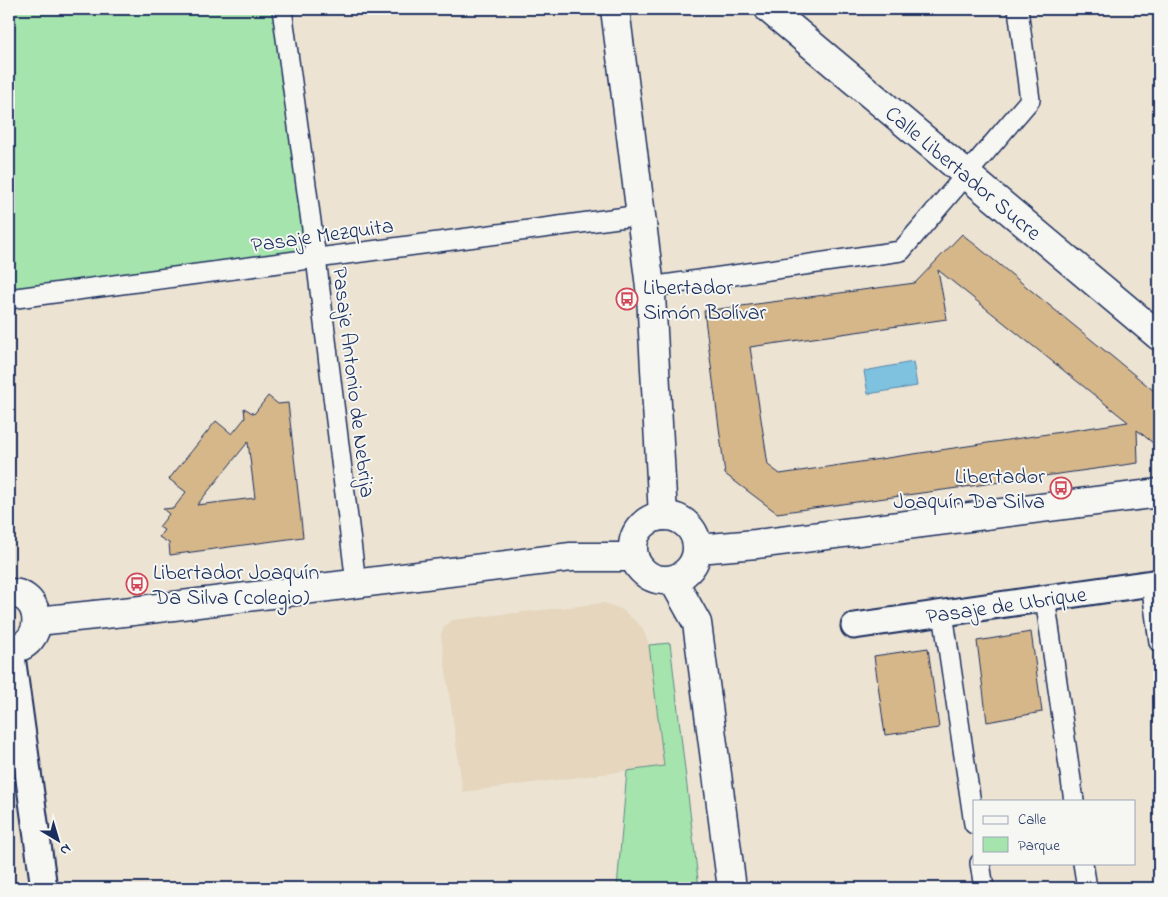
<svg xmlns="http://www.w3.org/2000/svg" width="1168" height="897" viewBox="0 0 1168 897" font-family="'Indie Flower',sans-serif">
<rect width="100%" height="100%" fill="#ece3d3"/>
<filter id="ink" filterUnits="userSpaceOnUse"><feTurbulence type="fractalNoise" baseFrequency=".02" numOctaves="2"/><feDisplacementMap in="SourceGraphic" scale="10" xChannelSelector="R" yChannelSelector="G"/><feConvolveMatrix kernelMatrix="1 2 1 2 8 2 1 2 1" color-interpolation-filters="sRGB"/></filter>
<g filter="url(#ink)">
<!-- built -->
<path fill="#e5d6bd" d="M 604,603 L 621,609 L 634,620 L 642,627 L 649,645 L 664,766 L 463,792 L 441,635 L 444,627 L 452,620 Z"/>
<!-- green -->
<g fill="#a5e4ad" stroke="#608a86">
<path d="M 9,9 L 274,9 L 307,267 L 9,305 Z"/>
<path d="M 670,643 L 699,888 L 617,888 L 627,771 L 664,766 L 649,645 Z"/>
</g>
<!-- water -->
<path fill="#7fc2df" stroke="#5787ab" d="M 913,362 L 917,386 L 868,394 L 864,371 Z"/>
<!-- building -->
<g fill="#d6b78a" stroke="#1b2f5e" fill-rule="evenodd">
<path d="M 962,234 L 1159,395 L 1159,448 L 1137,430 L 1138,463 L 777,513 L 725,474 L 704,311 L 915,283 ZM 938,270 L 1128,422 L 780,474 L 768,465 L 750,347 L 947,319 Z"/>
<path d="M 268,396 L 278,404 L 288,403 L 303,537 L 170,555 L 169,543 L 159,537 L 164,530 L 159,527 L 169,514 L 163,509 L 174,508 L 186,492 L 169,479 L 216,421 L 232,434 L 245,418 L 244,408 L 254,414 ZM 248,442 L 255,498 L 197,505 Z"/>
<path d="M 1031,632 L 1042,712 L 987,722 L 977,641 Z"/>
<path d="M 928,648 L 939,728 L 885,735 L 874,656 Z"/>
</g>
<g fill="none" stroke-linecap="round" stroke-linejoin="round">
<!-- pedestrian casing -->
<g stroke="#1b2f5e" stroke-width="22">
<g id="pedestrian">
<path d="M 282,9 L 316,258 L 356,583"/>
<path d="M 650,287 L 901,251 L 1030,100 L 1018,9"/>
<path d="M 9,299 L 641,215"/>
<path d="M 1151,583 L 1159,642"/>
<path d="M 1045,598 L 1074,801"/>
<path d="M 943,613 L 974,824"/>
<path d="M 980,863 L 984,888"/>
<path d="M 1083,863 L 1087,888"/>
</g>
</g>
<!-- minor casing -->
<g stroke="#1b2f5e" stroke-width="29">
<g id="minor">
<path d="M 854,626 L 1159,582"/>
<path d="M 11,649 L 44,888"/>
</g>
</g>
<!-- tertiary casing -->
<g stroke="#1b2f5e" stroke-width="31">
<g id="tertiary">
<path d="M 769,9 L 1159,336"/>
<path d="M 698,549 L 756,544 L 1159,493"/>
<path d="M 9,593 C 44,592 47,647 9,649"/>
<path d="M 37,621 L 133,611 L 571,557 L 634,557"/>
</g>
</g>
<!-- secondary casing -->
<g stroke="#1b2f5e" stroke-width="31">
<g id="secondary">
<path d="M 615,9 L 651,295 L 663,516"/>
<circle cx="665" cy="548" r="32"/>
<path d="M 673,580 L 697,623 L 732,888"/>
</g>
</g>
<!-- pedestrian -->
<use href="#pedestrian" stroke="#f6f6f2" stroke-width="19"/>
<!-- minor -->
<use href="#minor" stroke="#f6f6f2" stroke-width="25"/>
<!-- tertiary -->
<use href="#tertiary" stroke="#f6f6f2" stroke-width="28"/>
<!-- secondary -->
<use href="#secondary" stroke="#f6f6f2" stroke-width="28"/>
</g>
</g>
<!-- icons -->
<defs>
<g id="bus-ring" transform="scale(1.125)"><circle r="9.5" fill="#f6f6f2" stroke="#d1495b" stroke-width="1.5"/><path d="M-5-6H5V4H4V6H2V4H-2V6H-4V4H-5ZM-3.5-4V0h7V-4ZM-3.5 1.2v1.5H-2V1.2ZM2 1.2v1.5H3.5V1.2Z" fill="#d1495b"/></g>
</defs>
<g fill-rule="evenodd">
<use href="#bus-ring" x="627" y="299"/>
<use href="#bus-ring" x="1061" y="488"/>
<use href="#bus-ring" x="137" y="584"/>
</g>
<g text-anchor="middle" stroke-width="4" stroke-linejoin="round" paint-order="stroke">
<!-- street labels -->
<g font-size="22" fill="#1b2f5e" stroke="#f6f6f2">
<text transform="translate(964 172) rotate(40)" y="8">Calle Libertador Sucre</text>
<text transform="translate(322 234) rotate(-8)" y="8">Pasaje Mezquita</text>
<text transform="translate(355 382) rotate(83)" y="8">Pasaje Antonio de Nebrija</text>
<text transform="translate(1006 604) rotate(-8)" y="8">Pasaje de Ubrique</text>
</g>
<!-- poi labels -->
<g font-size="22" fill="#1b2f5e" stroke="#f6f6f2" text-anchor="start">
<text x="643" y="294">Libertador<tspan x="643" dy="25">Simón Bolívar</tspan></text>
<text x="1045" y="483" text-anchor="end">Libertador<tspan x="1045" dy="25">Joaquín Da Silva</tspan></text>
<text x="153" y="579">Libertador Joaquín<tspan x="153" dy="25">Da Silva (colegio)</tspan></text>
</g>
</g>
<!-- margin -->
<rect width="1168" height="897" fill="none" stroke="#f6f6f2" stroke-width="30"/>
<rect x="15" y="15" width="1138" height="867" fill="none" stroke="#1b2f5e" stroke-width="2" filter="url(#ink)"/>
<!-- legend -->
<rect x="973" y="800" width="162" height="65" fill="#f6f6f2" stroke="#9ea6b7"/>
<rect x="983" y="816" width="25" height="8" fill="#f6f6f2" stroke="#9ea6b7"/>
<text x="1018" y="824" font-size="15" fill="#1b2f5e">Calle</text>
<rect x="983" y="837" width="25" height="15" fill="#a5e4ad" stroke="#9ea6b7"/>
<text x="1018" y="850" font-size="15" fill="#1b2f5e">Parque</text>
<!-- north arrow -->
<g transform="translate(58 840) rotate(142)" stroke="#f6f6f2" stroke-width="4" paint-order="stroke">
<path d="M0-4L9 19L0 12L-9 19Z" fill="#1b2f5e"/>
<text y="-8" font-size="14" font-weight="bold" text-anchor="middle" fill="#1b2f5e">N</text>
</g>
</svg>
